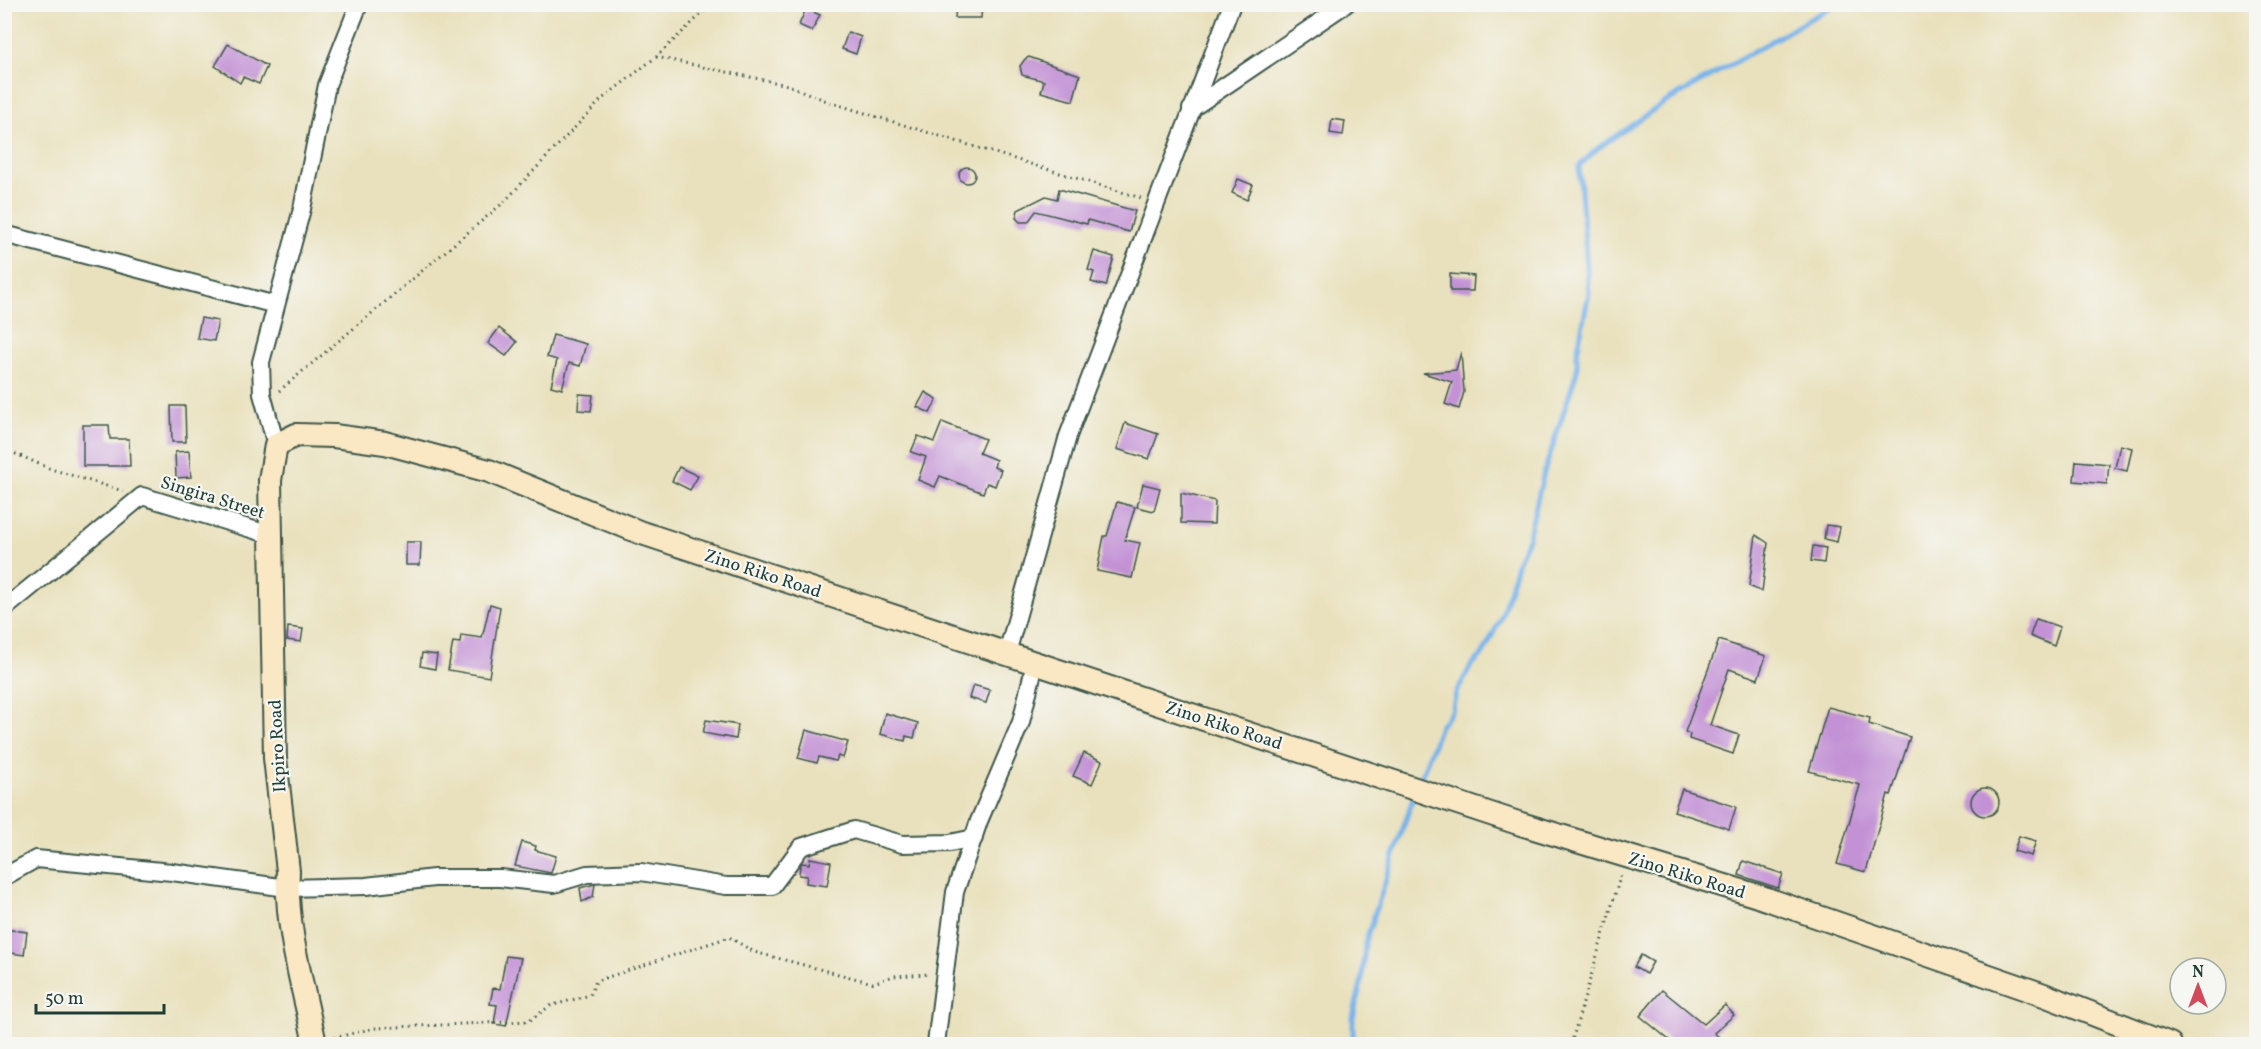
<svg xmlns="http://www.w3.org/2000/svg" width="2261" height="1049" viewBox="0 0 2261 1049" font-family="Vollkorn,serif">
<rect width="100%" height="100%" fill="#f6f6f2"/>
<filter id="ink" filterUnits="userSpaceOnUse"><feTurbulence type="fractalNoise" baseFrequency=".0167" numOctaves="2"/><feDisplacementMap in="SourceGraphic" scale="12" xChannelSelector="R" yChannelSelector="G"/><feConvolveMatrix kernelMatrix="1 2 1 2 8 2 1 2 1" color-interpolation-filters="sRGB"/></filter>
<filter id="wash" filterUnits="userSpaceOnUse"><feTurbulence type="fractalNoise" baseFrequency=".008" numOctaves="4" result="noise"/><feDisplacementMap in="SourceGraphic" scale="24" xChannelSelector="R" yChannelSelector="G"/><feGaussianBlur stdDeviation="1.35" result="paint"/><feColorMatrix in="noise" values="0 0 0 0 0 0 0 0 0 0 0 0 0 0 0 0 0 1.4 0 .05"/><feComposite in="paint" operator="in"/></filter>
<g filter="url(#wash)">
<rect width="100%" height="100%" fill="#e9e1bd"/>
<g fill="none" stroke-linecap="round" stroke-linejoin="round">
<!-- stream -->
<g stroke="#78b3ea" stroke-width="5">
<path d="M 1419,783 L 1440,726 L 1452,711 L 1456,693 L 1471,666 L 1483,654 L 1501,618 L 1519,558 L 1528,539 L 1543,476 L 1577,371 L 1577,353 L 1589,293 L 1579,166 L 1598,148 L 1664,103 L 1836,4"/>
<path d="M 1353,1044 L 1353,1018 L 1362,979 L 1365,943 L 1414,795"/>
</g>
</g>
<g id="blocks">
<!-- building -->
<g fill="#c392d5">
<path d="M 956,4 L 982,4 L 981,18 L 955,18 Z"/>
<path d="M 806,9 L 820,15 L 812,31 L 799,25 Z"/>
<path d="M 848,32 L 861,37 L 856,54 L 842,49 Z"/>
<path d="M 228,44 L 267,66 L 259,84 L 243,77 L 240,83 L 215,66 Z"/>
<path d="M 1029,57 L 1080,75 L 1073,101 L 1041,92 L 1044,81 L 1022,75 L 1020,66 L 1025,59 Z"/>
<path d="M 1332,119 L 1345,121 L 1343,135 L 1330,133 Z"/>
<circle cx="967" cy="175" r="8"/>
<path d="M 1238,179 L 1253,185 L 1247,200 L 1232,193 Z"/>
<path d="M 1059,189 L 1135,211 L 1129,232 L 1088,220 L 1087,224 L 1036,211 L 1028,222 L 1020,222 L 1016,218 L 1018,210 L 1046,196 L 1057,199 Z"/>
<path d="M 1094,251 L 1114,257 L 1106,286 L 1091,282 L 1094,272 L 1088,270 Z"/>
<path d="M 1450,274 L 1474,276 L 1473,291 L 1450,291 Z"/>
<path d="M 201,318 L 218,321 L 214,341 L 197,338 Z"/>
<path d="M 499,328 L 517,342 L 506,356 L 488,343 Z"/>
<path d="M 553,335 L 586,344 L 580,366 L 569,363 L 562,389 L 551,386 L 557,360 L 547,357 Z"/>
<path d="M 1461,352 L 1464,392 L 1459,409 L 1445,404 L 1452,382 L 1423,373 L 1456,370 Z"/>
<path d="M 925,392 L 937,399 L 930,413 L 917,407 Z"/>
<path d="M 579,394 L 593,395 L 591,411 L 578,410 Z"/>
<path d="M 171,406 L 185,406 L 186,442 L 172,442 Z"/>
<path d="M 942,422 L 985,439 L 979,453 L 996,460 L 994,467 L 1001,470 L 995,486 L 987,483 L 983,493 L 940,476 L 935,487 L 918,480 L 926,457 L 911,452 L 918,436 L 934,442 Z"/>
<path d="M 1125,423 L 1158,434 L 1149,459 L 1117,449 Z"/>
<path d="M 83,425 L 109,425 L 110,439 L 129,439 L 130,466 L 83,466 Z"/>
<path d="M 2120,445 L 2132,448 L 2127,471 L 2115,468 Z"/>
<path d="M 189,451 L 191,477 L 176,478 L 175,452 Z"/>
<path d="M 2076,461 L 2109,464 L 2107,484 L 2074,481 Z"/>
<path d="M 679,467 L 698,476 L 690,490 L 672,481 Z"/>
<path d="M 1143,484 L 1160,488 L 1154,511 L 1137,507 Z"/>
<path d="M 1181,493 L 1215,501 L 1214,524 L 1181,523 Z"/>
<path d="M 1117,502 L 1135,507 L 1125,540 L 1140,543 L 1132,578 L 1097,571 L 1104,536 L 1107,536 Z"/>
<path d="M 1826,525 L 1840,527 L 1837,542 L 1824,539 Z"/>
<path d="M 1756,535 L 1768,543 L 1762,592 L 1749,586 Z"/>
<path d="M 406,542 L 421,542 L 420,565 L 406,565 Z"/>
<path d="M 1813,546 L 1826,548 L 1824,563 L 1811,561 Z"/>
<path d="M 490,604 L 500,607 L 489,677 L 448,670 L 453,642 L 460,643 L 461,635 L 482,638 Z"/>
<path d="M 2036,619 L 2060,627 L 2054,646 L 2030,636 Z"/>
<path d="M 288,627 L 303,629 L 301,642 L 287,640 Z"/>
<path d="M 1719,640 L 1766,656 L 1758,679 L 1729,669 L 1710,725 L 1739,735 L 1733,754 L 1689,739 L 1690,734 L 1685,732 Z"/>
<path d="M 422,653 L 437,655 L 435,669 L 420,666 Z"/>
<path d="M 973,685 L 990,690 L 986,703 L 969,698 Z"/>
<path d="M 1828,707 L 1870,718 L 1869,724 L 1910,737 L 1891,795 L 1888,794 L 1866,872 L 1837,864 L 1860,785 L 1809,771 Z"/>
<path d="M 885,713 L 918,723 L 914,738 L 906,736 L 905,741 L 880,734 Z"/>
<path d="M 706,720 L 738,725 L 736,739 L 703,733 Z"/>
<path d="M 806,730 L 848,742 L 843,758 L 838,756 L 836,761 L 819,757 L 817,763 L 798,758 Z"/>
<path d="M 1084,753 L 1102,761 L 1092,784 L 1073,776 Z"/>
<circle cx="1985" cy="802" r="14"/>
<path d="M 1682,789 L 1736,807 L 1729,829 L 1674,811 Z"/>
<path d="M 2019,836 L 2036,841 L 2031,856 L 2014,851 Z"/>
<path d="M 522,842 L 536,846 L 535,850 L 556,856 L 551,873 L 515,866 Z"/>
<path d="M 810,858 L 831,862 L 827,886 L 806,883 L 807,876 L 799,875 L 800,865 L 802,863 L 809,864 Z"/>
<path d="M 1743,861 L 1783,874 L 1778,888 L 1739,875 Z"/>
<path d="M 595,884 L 593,897 L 582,902 L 580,888 Z"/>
<path d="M 4,929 L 27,932 L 24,955 L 4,952 Z"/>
<path d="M 1641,955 L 1653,962 L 1646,974 L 1634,967 Z"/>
<path d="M 506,956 L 521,958 L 506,1026 L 494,1024 L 497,1005 L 490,1004 L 493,988 L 500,989 Z"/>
<path d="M 1662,990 L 1704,1024 L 1725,1005 L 1734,1015 L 1714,1033 L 1728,1044 L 1674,1044 L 1640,1016 Z"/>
</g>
</g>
</g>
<g filter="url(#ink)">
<use href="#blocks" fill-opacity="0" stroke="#3d5649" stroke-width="1.5"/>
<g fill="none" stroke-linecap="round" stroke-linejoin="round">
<!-- street casing -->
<g stroke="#3d5649" stroke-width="20">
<g id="street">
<path d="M 1191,109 L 1346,4"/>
<path d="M 4,234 L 276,305"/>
<path d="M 276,445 L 262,394 L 261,362 L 302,209 L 327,85 L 359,4"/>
<path d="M 4,609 L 142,496 L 271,535"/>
<path d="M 1007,653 L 1068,436 L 1232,4"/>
<path d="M 4,877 L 36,859 L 172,872 L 287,888 L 366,886 L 434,878 L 500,878 L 554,884 L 587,874 L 641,872 L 726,886 L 772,886 L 801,847 L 854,830 L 902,844 L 950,843 L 974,838"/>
<path d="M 936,1044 L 955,892 L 979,821 L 1021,722 L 1035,663"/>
</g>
</g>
<!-- secondary casing -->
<g stroke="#3d5649" stroke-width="26">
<path id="secondary" d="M 315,1044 C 304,989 285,928 288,871 L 275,758 L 270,480 L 276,445 L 296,435 L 334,436 L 385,443 L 489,471 L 639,532 L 1521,824 L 1758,896 L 2044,995 L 2170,1044"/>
</g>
<!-- path -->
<g stroke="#3d5649" stroke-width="3" stroke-dasharray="1.5 4.5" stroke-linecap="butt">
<path d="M 656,57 L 788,85 L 829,102 L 1141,198"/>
<path d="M 279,391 L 503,203 L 602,99 L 656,57 L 712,4"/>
<path d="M 4,449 L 51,469 L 123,491"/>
<path d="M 334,1038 L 374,1028 L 529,1021 L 550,1006 L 590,995 L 596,981 L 729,937 L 754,952 L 873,983 L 894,976 L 929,974"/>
<path d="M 1571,1044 L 1621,874"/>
</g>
<!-- street -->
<use href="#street" stroke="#fff" stroke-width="16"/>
<!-- secondary -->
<use href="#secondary" stroke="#fae7c3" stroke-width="22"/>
</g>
</g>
<g text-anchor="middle" stroke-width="4.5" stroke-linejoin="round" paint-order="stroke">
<!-- street labels -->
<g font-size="18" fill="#1f3d34" stroke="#f6f6f2">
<text transform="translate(213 497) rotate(17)" y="6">Singira Street</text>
<text transform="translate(763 573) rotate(18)" y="6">Zino Riko Road</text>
<text transform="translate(1224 725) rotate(18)" y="6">Zino Riko Road</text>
<text transform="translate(277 746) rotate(-93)" y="6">Ikpiro Road</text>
<text transform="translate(1687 875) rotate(17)" y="6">Zino Riko Road</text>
</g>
</g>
<!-- margin -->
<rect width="2261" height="1049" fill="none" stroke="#f6f6f2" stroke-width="24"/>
<!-- north arrow -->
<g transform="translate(2198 986)"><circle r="28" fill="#f6f6f2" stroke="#a0aca6" stroke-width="1.5"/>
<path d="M0-4.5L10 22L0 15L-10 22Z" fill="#d1495b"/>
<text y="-9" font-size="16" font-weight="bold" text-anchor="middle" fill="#1f3d34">N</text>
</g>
<!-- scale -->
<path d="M36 1004v9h128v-9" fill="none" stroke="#1f3d34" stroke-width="3"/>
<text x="45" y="1004" font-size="18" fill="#1f3d34" stroke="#f6f6f2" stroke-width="4.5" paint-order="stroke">50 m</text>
</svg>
